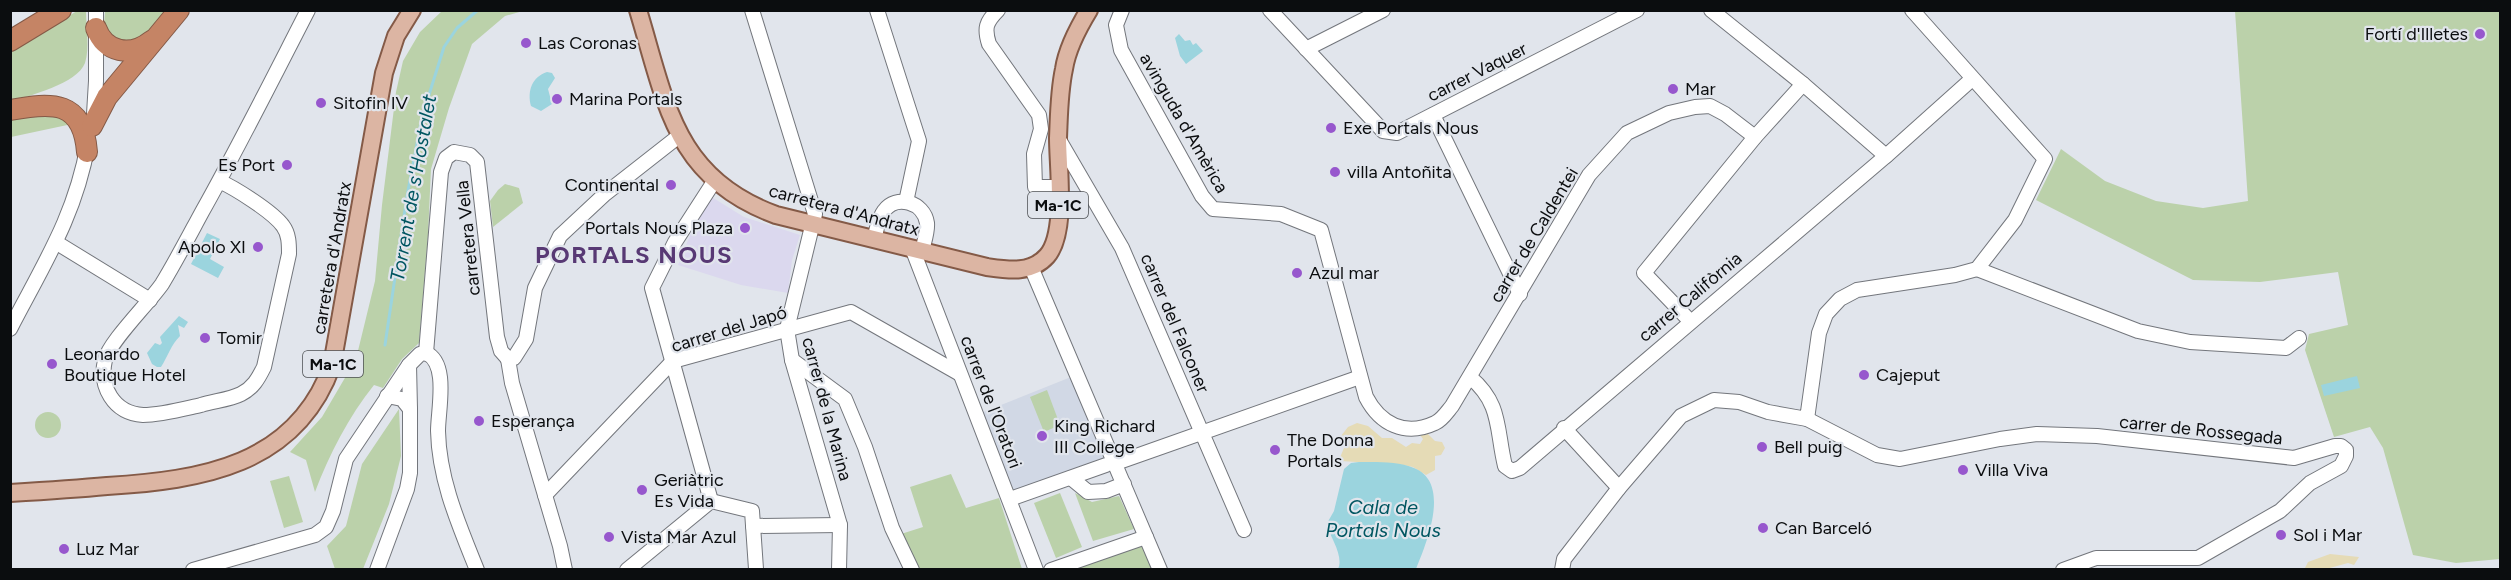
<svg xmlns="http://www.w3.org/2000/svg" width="2511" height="580" viewBox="0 0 2511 580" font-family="Figtree,sans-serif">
<rect width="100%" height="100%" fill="#e1e5ec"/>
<!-- commercial -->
<path fill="#dbd8ee" d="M 710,196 L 744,217 L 800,235 L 792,260 L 788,293 L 741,285 L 678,265 L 697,218 Z"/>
<!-- built -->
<path fill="#d1d8e5" d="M 1071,377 L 1104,459 L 1013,493 L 981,413 Z"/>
<!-- green -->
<g fill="#bbd1aa">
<path d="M 77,11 L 86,11 C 86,26 90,48 85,63 C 77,84 30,95 11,102 L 10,51 Z"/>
<path d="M 105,11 L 171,11 L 147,37 L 115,44 L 104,25 Z"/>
<path d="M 442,11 L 523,11 L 505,16 L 472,44 L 449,108 L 431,169 L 428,235 L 419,343 L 402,359 L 383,388 L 374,385 C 349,416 329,455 315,492 L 306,460 L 290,452 L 322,417 L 356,359 L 375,281 L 382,205 L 396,92 L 403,61 L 420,32 Z"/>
<path d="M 2235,11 L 2500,11 L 2500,559 L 2456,563 L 2413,555 L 2383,448 L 2370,427 L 2334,437 L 2305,350 L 2309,334 L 2348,325 L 2338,272 L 2260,282 L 2193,280 L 2036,200 L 2061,149 L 2105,181 L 2156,201 L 2203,208 L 2248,201 Z"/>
<path d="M 49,111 L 72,124 L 11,137 L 10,119 Z"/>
<path d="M 505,184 L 519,188 L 523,203 L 493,227 L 490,201 L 498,190 Z"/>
<path d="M 1047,390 L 1060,425 L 1044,432 L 1030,397 Z"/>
<path d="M 399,409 L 401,456 L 389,504 L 363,569 L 335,569 L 327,546 L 346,526 L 362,464 Z"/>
<circle cx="48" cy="425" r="13"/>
<path d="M 951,474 L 966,508 L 999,498 L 1022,569 L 914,569 L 901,534 L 923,527 L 910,487 Z"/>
<path d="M 289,476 L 303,522 L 284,528 L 270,481 Z"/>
<path d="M 1060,493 L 1082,547 L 1056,558 L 1034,503 Z"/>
<path d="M 1075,493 L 1092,502 L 1119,496 L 1134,529 L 1093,541 Z"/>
<path d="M 1144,545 L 1155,570 L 1072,570 Z"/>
</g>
<!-- sand -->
<g fill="#e5dbb6">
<path d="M 1357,423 L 1368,426 L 1382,438 L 1392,438 L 1406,447 L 1412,443 L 1420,444 L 1423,439 L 1420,435 L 1428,434 L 1435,441 L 1442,442 L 1445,448 L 1441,455 L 1435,456 L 1435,470 L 1426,475 L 1413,467 L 1403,465 L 1341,461 L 1339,460 L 1346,443 L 1341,436 L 1348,427 Z"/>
<path d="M 2330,554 L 2359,557 L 2354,565 L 2348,563 L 2326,569 L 2304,570 L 2308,562 Z"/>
</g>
<!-- water -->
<g fill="#9bd4de">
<path d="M 1179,34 L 1185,41 L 1190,40 L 1193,45 L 1196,43 L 1203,51 L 1186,64 L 1180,56 L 1175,38 Z"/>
<path d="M 547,72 L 552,73 L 555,78 L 548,89 L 552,104 L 541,111 L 531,106 C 527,91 532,77 547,72 Z"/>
<path d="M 207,233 L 220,239 L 210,259 L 224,267 L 218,278 L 191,264 Z"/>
<path d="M 179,316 L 188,322 L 184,328 L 178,325 L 180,336 C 171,345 168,356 161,367 L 157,367 L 152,364 L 147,353 L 155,343 L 160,345 L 162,343 L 160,337 Z"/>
<path d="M 2357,376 L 2360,388 L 2324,396 L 2321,385 Z"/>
<path d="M 1359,462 C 1376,462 1398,461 1414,468 C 1452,483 1426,544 1416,569 L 1338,569 C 1344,557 1331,537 1326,525 L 1334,511 L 1344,469 L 1351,463 Z"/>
</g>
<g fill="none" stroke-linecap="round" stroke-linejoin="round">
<!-- stream -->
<path stroke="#9bd4de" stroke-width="3" d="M 385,345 L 407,196 L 422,117 L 444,47 L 457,28 L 478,10"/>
<!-- minor casing -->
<g stroke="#73767c" stroke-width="16">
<g id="minor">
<path d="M 752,10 L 815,214 L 787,329 L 792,360 L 840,525 L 839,570"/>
<path d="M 877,10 L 919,141 L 906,202"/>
<path d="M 998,10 C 986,22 984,28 989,44 L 1039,115 L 1041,129 L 1034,154 L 1035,187 L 1059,187"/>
<path d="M 1122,10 L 1116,25 L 1121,50 L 1202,196 L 1213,209 L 1281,214 L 1321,230 L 1366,397 C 1380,424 1405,437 1435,423 C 1442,420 1447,412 1452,406 L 1589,175 L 1627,133 L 1669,113 L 1695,107 L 1710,106 L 1725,114 L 1755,137"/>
<path d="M 1270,10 L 1383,131 L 1397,133 L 1637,10"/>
<path d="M 1711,10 L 1803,84 L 1886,156"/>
<path d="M 1306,49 L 1383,10"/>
<path d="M 94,114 L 96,81 L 96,10"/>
<path d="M 1433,115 L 1520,294"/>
<path d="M 1058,138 L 1122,248 L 1244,530"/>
<path d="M 219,181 C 235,188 273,212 283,226 C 289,234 289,244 289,254 L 264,367 C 258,379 253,388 241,394 C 229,400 213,401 201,405 C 183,409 161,415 143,415 C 113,413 99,386 105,360 C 109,342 149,303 162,284 C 176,261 189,236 202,212 C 239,146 273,78 308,10"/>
<path d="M 874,238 C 877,230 878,219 884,211 C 896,194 924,202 927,223 C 928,231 924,242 922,251"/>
<path d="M 57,243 L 150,300"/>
<path d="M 912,248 L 1036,570"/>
<path d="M 1031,267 L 1160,570"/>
<path d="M 1977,269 L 2138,331 L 2190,342 L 2286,348 L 2299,338"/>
<path d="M 1690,321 L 1644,273 L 1755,137 L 1803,84"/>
<path d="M 10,329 C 43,265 75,217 88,144"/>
<path d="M 426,353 L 441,172 L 446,158 L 454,152 L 470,155 L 477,162 L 497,337 L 501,351 L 508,359"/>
<path d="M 426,353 C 449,363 438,410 438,431 C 439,480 459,525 477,570"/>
<path d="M 508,359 L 514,358 L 526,339 L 535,288 L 560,236 L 605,194 L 679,136"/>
<path d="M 508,359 L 512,383 L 560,546 L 565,570"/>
<path d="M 792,360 L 845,399 L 865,447 L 892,528 L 912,570"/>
<path d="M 409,365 L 410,409"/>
<path d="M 1470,377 C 1502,404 1496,429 1505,466 L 1512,471 L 1520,468 L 1886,156 L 1972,79"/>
<path d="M 1807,419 L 1877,455 L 1900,459 L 2000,439 L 2037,434 L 2097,436 L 2294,458 L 2335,446 L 2341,446 L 2346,450 L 2346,456 L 2341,466 L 2310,483 L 2280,511 L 2198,558 L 2096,558 L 2063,570"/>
<path d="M 1564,428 L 1619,488"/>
<path d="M 1119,462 L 1360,377"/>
<path d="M 1071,478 L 1088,492 L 1106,491 L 1124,484"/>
<path d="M 545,495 L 673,361 L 851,312 L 960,374"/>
<path d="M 1010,499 L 1106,465"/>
<path d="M 711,501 L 652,288 L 675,242 L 715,180"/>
<path d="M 711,501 L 752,511 L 756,569"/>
<path d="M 753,526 L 840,525"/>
<path d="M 193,570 L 315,535 L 326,527 L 333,511 L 346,459 L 409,365 L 420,354 L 426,353"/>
<path d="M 377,570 L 407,489 L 410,473 L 410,409 L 402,399 L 387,396"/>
<path d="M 627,570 L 711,501"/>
<path d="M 1051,570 L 1146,537"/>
<path d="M 1562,570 L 1564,559 L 1619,488 L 1681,416 L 1714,400 L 1739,402 L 1768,412 L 1807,419 L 1819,333 L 1826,314 L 1840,299 L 1857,290 L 1955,275 L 1977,269 L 2015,220 L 2045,159 L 1912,10"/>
</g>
</g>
<!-- major casing -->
<g stroke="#845a47" stroke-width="20">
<g id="major">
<path d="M 638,10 C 666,102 674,178 776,215 L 987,267 C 1008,270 1031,274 1047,256 C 1067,233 1058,168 1058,138 C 1059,116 1059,92 1064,69 C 1067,49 1078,28 1089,10"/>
<path d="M 10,493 C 43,491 75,489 107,486 C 201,480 296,466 332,365 L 384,73 L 396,36 L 412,10"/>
</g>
</g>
<!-- highway casing -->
<g stroke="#845a47" stroke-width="22">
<g id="highway">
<path d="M 96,28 C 105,53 131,57 151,41"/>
<path d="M 10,41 L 61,10"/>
<path d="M 10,110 C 52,102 83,100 87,152"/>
<path d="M 92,126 L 107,97 L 179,10"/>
</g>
</g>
<!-- minor -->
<use href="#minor" stroke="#fff" stroke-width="14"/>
<!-- major -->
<use href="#major" stroke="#dcb5a3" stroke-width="16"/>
<!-- highway -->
<use href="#highway" stroke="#c58465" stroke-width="20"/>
</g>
<!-- markers -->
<g fill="#9757cd" stroke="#e1e5ec" stroke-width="2">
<circle cx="2480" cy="34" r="6"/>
<circle cx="526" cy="43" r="6"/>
<circle cx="1673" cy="89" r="6"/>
<circle cx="557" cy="99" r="6"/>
<circle cx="321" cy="103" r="6"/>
<circle cx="1331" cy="128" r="6"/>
<circle cx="287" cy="165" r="6"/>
<circle cx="1335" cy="172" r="6"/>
<circle cx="671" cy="185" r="6"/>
<circle cx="745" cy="228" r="6"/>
<circle cx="258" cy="247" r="6"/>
<circle cx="1297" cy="273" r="6"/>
<circle cx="205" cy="338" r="6"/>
<circle cx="52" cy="364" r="6"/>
<circle cx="1864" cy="375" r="6"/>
<circle cx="479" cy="421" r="6"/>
<circle cx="1042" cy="436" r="6"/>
<circle cx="1762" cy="447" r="6"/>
<circle cx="1275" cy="450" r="6"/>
<circle cx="1963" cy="470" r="6"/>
<circle cx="642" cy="490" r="6"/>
<circle cx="1763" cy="528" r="6"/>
<circle cx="2281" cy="535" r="6"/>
<circle cx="609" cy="537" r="6"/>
<circle cx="64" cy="549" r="6"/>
</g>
<g text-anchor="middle" stroke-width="4.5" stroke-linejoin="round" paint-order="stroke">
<!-- shield labels -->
<g fill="#e1e5ec" stroke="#4b4e51" stroke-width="1.5">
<rect x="1028" y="192" width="60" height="26" rx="4.5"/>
<rect x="303" y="351" width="60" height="26" rx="4.5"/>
</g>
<g font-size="16" font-weight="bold" fill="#0b0d0f">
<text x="1058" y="211">Ma-1C</text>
<text x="333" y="370">Ma-1C</text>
</g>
<!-- poi labels -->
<g font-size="18" fill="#0b0d0f" stroke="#e1e5ec" text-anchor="start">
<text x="2468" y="40" text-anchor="end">Fortí d'Illetes</text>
<text x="538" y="49">Las Coronas</text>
<text x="1685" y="95">Mar</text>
<text x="569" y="105">Marina Portals</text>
<text x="333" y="109">Sitofin IV</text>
<text x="1343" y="134">Exe Portals Nous</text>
<text x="275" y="171" text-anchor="end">Es Port</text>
<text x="1347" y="178">villa Antoñita</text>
<text x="659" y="191" text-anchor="end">Continental</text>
<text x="733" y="234" text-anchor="end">Portals Nous Plaza</text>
<text x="246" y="253" text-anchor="end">Apolo XI</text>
<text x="1309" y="279">Azul mar</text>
<text x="217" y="344">Tomir</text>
<text x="64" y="360">Leonardo<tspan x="64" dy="21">Boutique Hotel</tspan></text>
<text x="1876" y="381">Cajeput</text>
<text x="491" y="427">Esperança</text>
<text x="1054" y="432">King Richard<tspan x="1054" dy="21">III College</tspan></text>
<text x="1287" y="446">The Donna<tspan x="1287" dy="21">Portals</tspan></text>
<text x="1774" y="453">Bell puig</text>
<text x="1975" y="476">Villa Viva</text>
<text x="654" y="486">Geriàtric<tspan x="654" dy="21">Es Vida</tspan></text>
<text x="1775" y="534">Can Barceló</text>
<text x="2293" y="541">Sol i Mar</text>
<text x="621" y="543">Vista Mar Azul</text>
<text x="76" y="555">Luz Mar</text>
</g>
<!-- street labels -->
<g font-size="18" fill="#0b0d0f" stroke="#e1e5ec">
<text transform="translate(1477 72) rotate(-27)" y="6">carrer Vaquer</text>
<text transform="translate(1184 123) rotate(60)" y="6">avinguda d'Amèrica</text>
<text transform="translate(844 210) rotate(15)" y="6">carretera d'Andratx</text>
<text transform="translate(1534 235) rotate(-59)" y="6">carrer de Caldentei</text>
<text transform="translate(468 238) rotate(-96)" y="6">carretera Vella</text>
<text transform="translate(332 258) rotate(-80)" y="6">carretera d'Andratx</text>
<text transform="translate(1690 297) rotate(-40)" y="6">carrer Califòrnia</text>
<text transform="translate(1175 323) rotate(67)" y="6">carrer del Falconer</text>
<text transform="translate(729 329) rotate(-17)" y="6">carrer del Japó</text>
<text transform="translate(991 402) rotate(69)" y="6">carrer de l'Oratori</text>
<text transform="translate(827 409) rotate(75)" y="6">carrer de la Marina</text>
<text transform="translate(2201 430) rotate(6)" y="6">carrer de Rossegada</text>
</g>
<!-- water labels -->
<g font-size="20" font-style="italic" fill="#005661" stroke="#e1e5ec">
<text transform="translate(413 188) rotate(-80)" y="7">Torrent de s'Hostalet</text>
<text x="1383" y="514">Cala de<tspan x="1383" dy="23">Portals Nous</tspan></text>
</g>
<!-- district labels -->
<g font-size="24" font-weight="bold" letter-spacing="1.5" fill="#583974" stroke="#e1e5ec">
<text x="634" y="263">PORTALS NOUS</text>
</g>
</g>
<!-- border -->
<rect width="2511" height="580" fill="none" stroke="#0b0d0f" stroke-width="24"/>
</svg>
